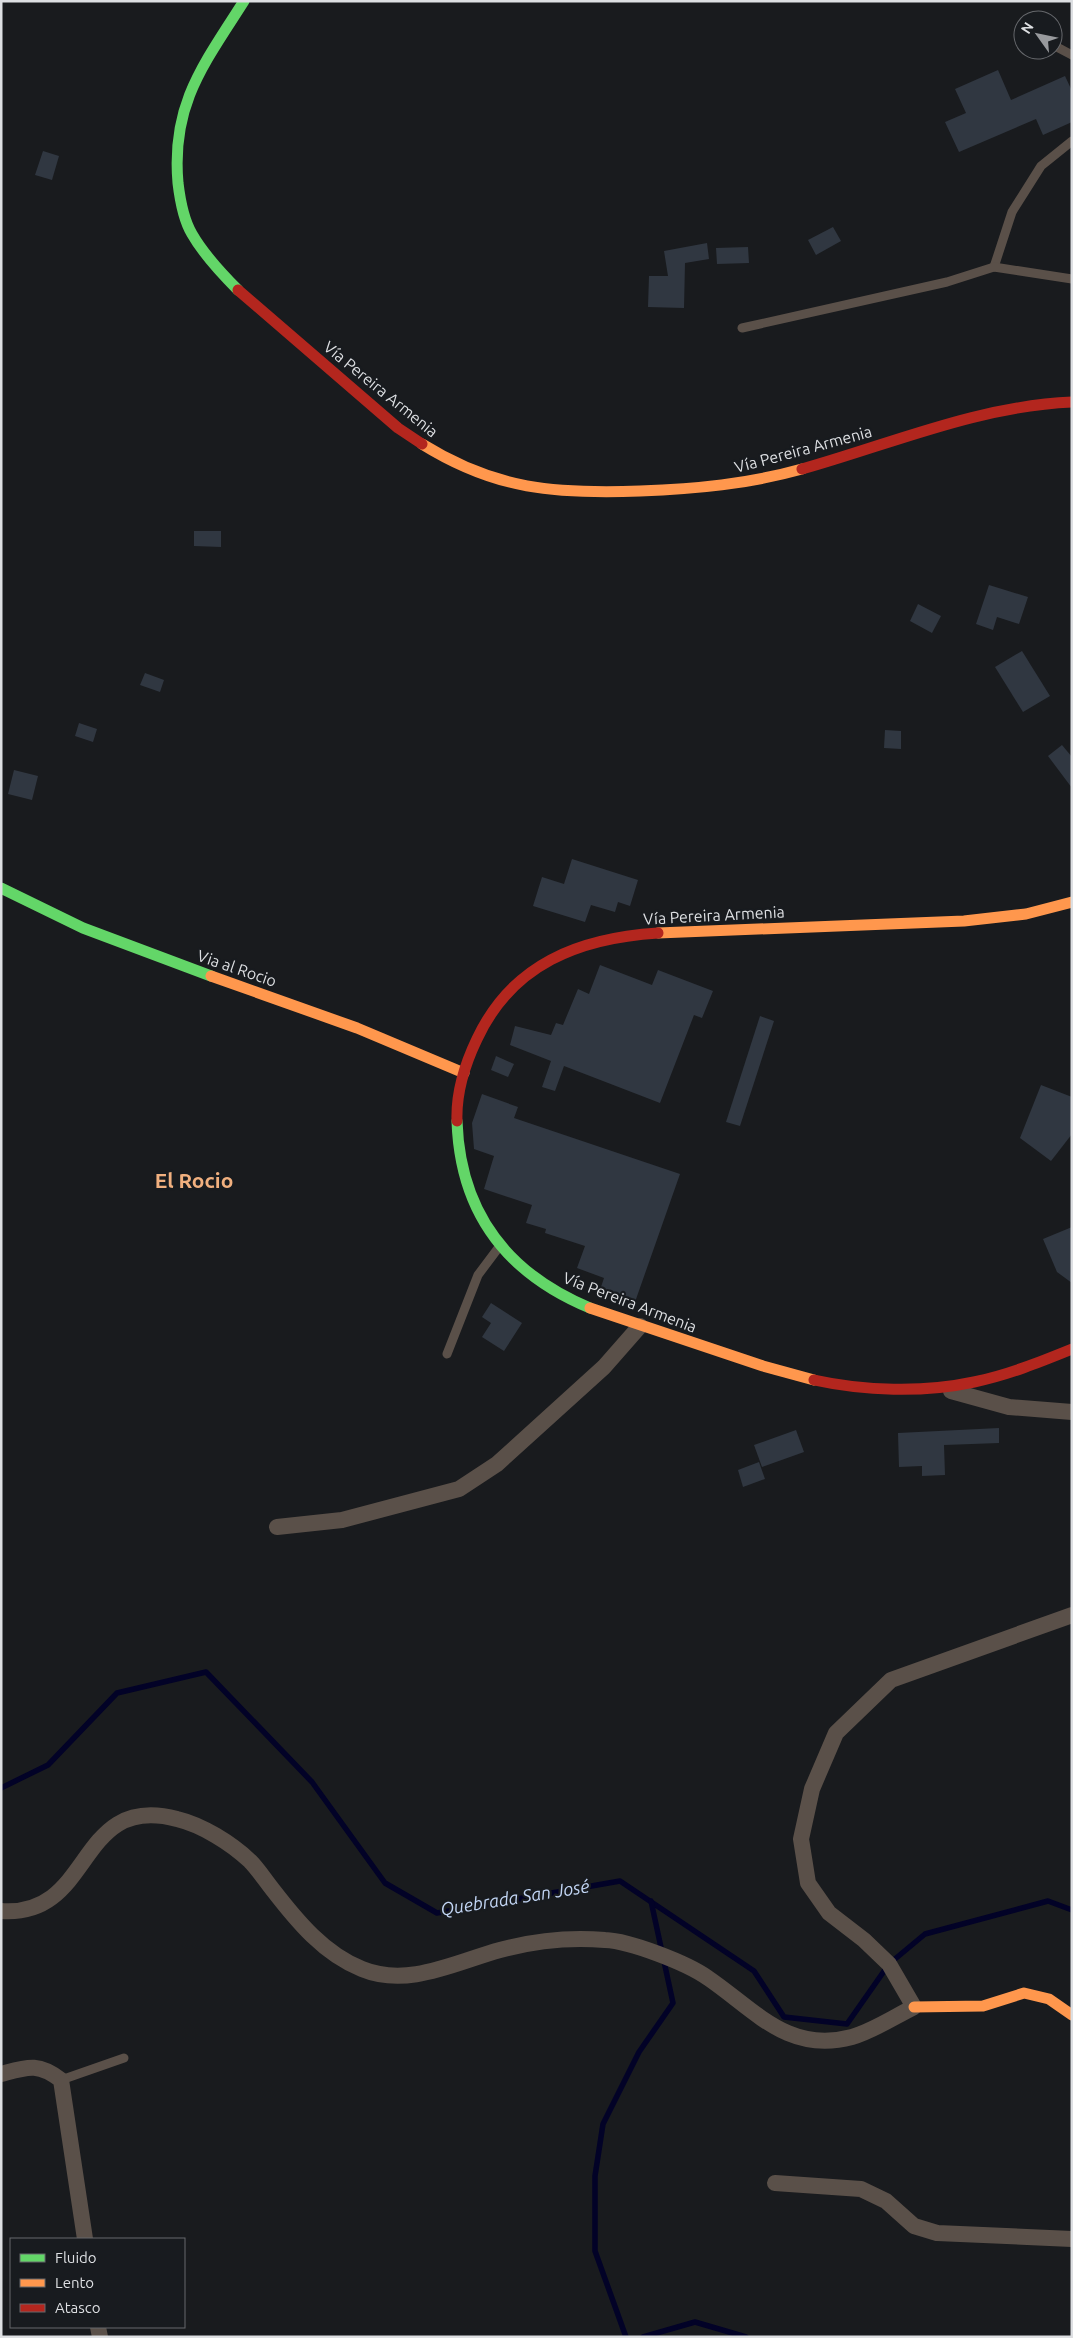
<svg xmlns="http://www.w3.org/2000/svg" width="1073" height="2338" viewBox="0 0 1073 2338" font-family="Ubuntu,sans-serif">
<rect width="100%" height="100%" fill="#191b1e"/>
<g fill="none" stroke-linecap="round" stroke-linejoin="round">
<!-- stream -->
<g stroke="#020227" stroke-width="5.5">
<path d="M 1,1788 L 48,1765 L 117,1693 L 206,1672 L 312,1782 L 385,1883 L 437,1913 L 620,1881 L 754,1971 L 784,2017 L 847,2024 L 889,1964 L 925,1934 L 1048,1901 L 1072,1910"/>
<path d="M 626,2337 L 595,2251 L 595,2176 L 603,2124 L 639,2052 L 673,2003 L 651,1901"/>
<path d="M 643,2337 L 695,2322 L 746,2337"/>
</g>
</g>
<!-- building -->
<g fill="#303741">
<path d="M 998,70 L 1011,100 L 1065,76 L 1072,91 L 1072,122 L 1043,135 L 1036,119 L 959,152 L 945,122 L 966,113 L 955,89 Z"/>
<path d="M 43,151 L 59,156 L 52,180 L 35,175 Z"/>
<path d="M 833,227 L 841,241 L 816,255 L 808,240 Z"/>
<path d="M 707,243 L 709,259 L 685,263 L 684,308 L 648,307 L 649,276 L 668,276 L 664,251 Z"/>
<path d="M 748,247 L 749,263 L 717,264 L 716,248 Z"/>
<path d="M 194,531 L 221,531 L 221,547 L 194,546 Z"/>
<path d="M 989,585 L 1028,597 L 1019,624 L 997,617 L 993,630 L 976,624 Z"/>
<path d="M 918,604 L 941,616 L 932,633 L 910,621 Z"/>
<path d="M 1022,651 L 1050,696 L 1023,712 L 995,667 Z"/>
<path d="M 145,673 L 164,680 L 160,692 L 140,685 Z"/>
<path d="M 79,723 L 97,729 L 93,742 L 75,736 Z"/>
<path d="M 885,730 L 901,731 L 901,749 L 884,748 Z"/>
<path d="M 1062,745 L 1072,757 L 1072,788 L 1048,756 Z"/>
<path d="M 14,770 L 38,776 L 32,800 L 8,794 Z"/>
<path d="M 572,859 L 638,880 L 630,906 L 618,902 L 615,912 L 591,905 L 585,922 L 533,906 L 542,877 L 564,884 Z"/>
<path d="M 600,965 L 652,985 L 658,970 L 713,991 L 702,1018 L 694,1015 L 660,1103 L 564,1066 L 555,1091 L 542,1087 L 551,1061 L 510,1045 L 515,1026 L 551,1035 L 556,1023 L 563,1025 L 578,989 L 589,994 Z"/>
<path d="M 760,1016 L 774,1021 L 740,1126 L 726,1122 Z"/>
<path d="M 496,1056 L 514,1064 L 508,1077 L 491,1070 Z"/>
<path d="M 1041,1085 L 1072,1097 L 1072,1134 L 1051,1161 L 1020,1138 Z"/>
<path d="M 482,1094 L 518,1107 L 514,1118 L 680,1174 L 635,1302 L 600,1290 L 604,1278 L 577,1268 L 585,1246 L 545,1233 L 546,1229 L 526,1223 L 532,1205 L 484,1189 L 494,1156 L 474,1149 L 472,1123 Z"/>
<path d="M 1072,1227 L 1072,1283 L 1057,1272 L 1043,1239 Z"/>
<path d="M 491,1303 L 522,1323 L 504,1351 L 482,1337 L 491,1323 L 482,1317 Z"/>
<path d="M 999,1428 L 999,1443 L 944,1445 L 945,1475 L 922,1476 L 922,1466 L 899,1467 L 898,1433 Z"/>
<path d="M 796,1430 L 804,1452 L 762,1467 L 754,1445 Z"/>
<path d="M 759,1462 L 765,1479 L 743,1487 L 738,1470 Z"/>
</g>
<g fill="none" stroke-linecap="round" stroke-linejoin="round">
<!-- lane -->
<g stroke="#5a5049" stroke-width="9">
<path d="M 1053,45 L 1072,55"/>
<path d="M 994,267 L 1012,212 L 1041,166 L 1072,141"/>
<path d="M 742,328 L 947,282 L 994,267 L 1072,279"/>
<path d="M 447,1354 L 478,1275 L 499,1247"/>
<path d="M 61,2080 L 124,2058"/>
</g>
<!-- street -->
<g stroke="#5a5049" stroke-width="16">
<path d="M 951,1391 L 1009,1407 L 1072,1412"/>
<path d="M 277,1527 L 342,1520 L 459,1489 L 497,1464 L 604,1367 L 640,1326"/>
<path d="M 1,1911 C 95,1918 75,1792 177,1819 C 202,1825 231,1843 250,1861 C 258,1869 265,1880 273,1890 C 297,1921 324,1954 362,1969 C 408,1988 456,1962 500,1950 C 533,1941 570,1937 605,1940 C 630,1941 687,1963 708,1978 C 755,2010 788,2054 852,2037 C 873,2031 894,2017 914,2007 L 889,1964 L 864,1940 L 829,1913 L 808,1883 L 801,1839 L 812,1789 L 836,1733 L 891,1680 L 1072,1615"/>
<path d="M 1,2074 C 27,2067 38,2062 61,2080 L 85,2239"/>
<path d="M 775,2183 L 861,2189 L 886,2201 L 914,2226 L 937,2233 L 1072,2239"/>
<path d="M 98,2327 L 100,2337"/>
</g>
<!-- fast -->
<g stroke="#63d668" stroke-width="11">
<path d="M 238,290 C 221,273 204,255 192,234 C 183,219 180,200 178,183 C 171,104 204,64 244,1"/>
<path d="M 1,888 L 83,928 L 211,976"/>
<path d="M 457,1121 C 460,1212 506,1273 590,1308"/>
</g>
<!-- slow -->
<g stroke="#ff974d" stroke-width="11">
<path d="M 422,444 C 496,490 555,494 640,491 C 696,489 748,484 802,469"/>
<path d="M 658,933 L 964,921 L 1026,914 L 1072,902"/>
<path d="M 211,976 L 357,1028 L 464,1073"/>
<path d="M 590,1308 L 763,1366 L 814,1380"/>
<path d="M 914,2007 L 983,2006 L 1024,1993 L 1049,1999 L 1072,2015"/>
</g>
<!-- jam -->
<g stroke="#b3261e" stroke-width="11">
<path d="M 238,290 L 398,428 L 422,444"/>
<path d="M 802,469 C 891,444 978,406 1072,402"/>
<path d="M 457,1121 C 456,1093 465,1064 477,1039 C 512,964 579,938 658,933"/>
<path d="M 814,1380 C 864,1391 923,1393 974,1382 C 1008,1375 1040,1362 1072,1349"/>
</g>
</g>
<g text-anchor="middle" stroke-width="4.5" stroke-linejoin="round" paint-order="stroke">
<!-- street labels -->
<g font-size="16" fill="#dddfe2" stroke="#181b1f">
<text transform="translate(381 389) rotate(39)" y="6">Vía Pereira Armenia</text>
<text transform="translate(803 449) rotate(-15)" y="6">Vía Pereira Armenia</text>
<text transform="translate(714 915) rotate(-3)" y="6">Vía Pereira Armenia</text>
<text transform="translate(237 968) rotate(19)" y="6">Via al Rocio</text>
<text transform="translate(630 1302) rotate(21)" y="6">Vía Pereira Armenia</text>
</g>
<!-- water labels -->
<g font-size="18" font-style="italic" fill="#c2d5f4" stroke="#181b1f">
<text transform="translate(515 1898) rotate(-9)" y="6">Quebrada San José</text>
</g>
<!-- district labels -->
<g font-size="21" font-weight="bold" fill="#f1b07f" stroke="#181b1f">
<text x="194" y="1188">El Rocio</text>
</g>
</g>
<!-- border -->
<rect width="1073" height="2338" fill="none" stroke="#dddfe2" stroke-width="5"/>
<!-- legend -->
<rect x="10" y="2238" width="175" height="90" fill="#181b1f" stroke="#67696d"/>
<rect x="20" y="2254" width="25" height="8" fill="#63d668" stroke="#67696d"/>
<text x="55" y="2263" font-size="15" fill="#dddfe2">Fluido</text>
<rect x="20" y="2279" width="25" height="8" fill="#ff974d" stroke="#67696d"/>
<text x="55" y="2288" font-size="15" fill="#dddfe2">Lento</text>
<rect x="20" y="2304" width="25" height="8" fill="#b3261e" stroke="#67696d"/>
<text x="55" y="2313" font-size="15" fill="#dddfe2">Atasco</text>
<!-- north arrow -->
<g transform="translate(1038 35) rotate(303)"><circle r="24" fill="#181b1f" stroke="#67696d"/>
<path d="M0-4L9 19L0 12L-9 19Z" fill="#989a9d"/>
<text y="-8" font-size="14" font-weight="bold" text-anchor="middle" fill="#dddfe2">N</text>
</g>
</svg>
